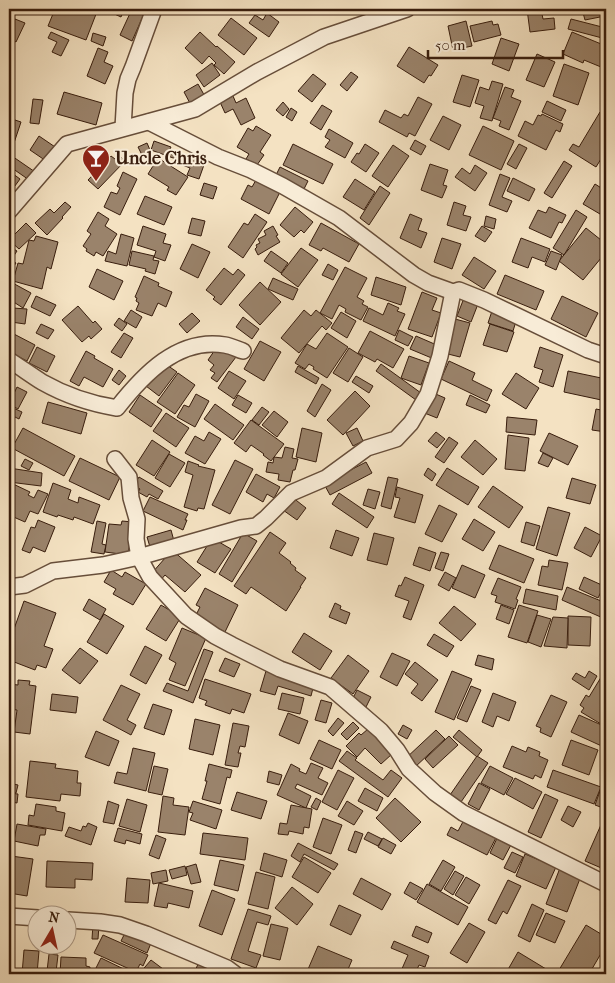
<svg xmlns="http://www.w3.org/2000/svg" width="615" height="983" viewBox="0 0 615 983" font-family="'IM FELL French Canon',serif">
<rect width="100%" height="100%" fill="#f4e2c2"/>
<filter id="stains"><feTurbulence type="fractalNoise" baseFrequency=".004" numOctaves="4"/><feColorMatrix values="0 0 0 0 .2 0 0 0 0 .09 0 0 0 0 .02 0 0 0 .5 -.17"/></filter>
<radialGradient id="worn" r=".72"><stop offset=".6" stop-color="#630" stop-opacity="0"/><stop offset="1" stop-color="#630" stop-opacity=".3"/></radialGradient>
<!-- building -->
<g fill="#9a836b" stroke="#381d0d">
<path d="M 55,9 L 98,9 L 86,40 L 48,26 Z"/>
<path d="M 109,9 L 122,9 L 124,10 L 121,17 L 108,11 Z"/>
<path d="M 132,9 L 144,14 L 132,41 L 120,35 Z"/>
<path d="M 527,9 L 541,9 L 543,19 L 554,18 L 555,29 L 530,32 Z"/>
<path d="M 582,9 L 603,9 L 605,16 L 585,20 Z"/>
<path d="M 267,13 L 279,22 L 269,37 L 249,23 L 255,15 L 263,20 Z"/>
<path d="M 231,18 L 257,38 L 244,55 L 218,35 Z"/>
<path d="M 15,19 L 25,23 L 16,42 L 9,38 L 9,33 Z"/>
<path d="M 571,19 L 606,28 L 606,39 L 568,29 Z"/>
<path d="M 466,21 L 472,46 L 453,50 L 448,26 Z"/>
<path d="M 492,21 L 493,25 L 498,24 L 501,35 L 474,42 L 470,26 Z"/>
<path d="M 51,32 L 69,40 L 61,56 L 52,52 L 57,42 L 48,38 Z"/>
<path d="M 200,32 L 216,47 L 217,46 L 235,62 L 224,74 L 214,65 L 216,63 L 209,56 L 202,64 L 185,48 Z"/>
<path d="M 572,32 L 606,46 L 606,54 L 601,67 L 584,60 L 583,63 L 563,54 Z"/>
<path d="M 93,33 L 106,37 L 103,46 L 91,41 Z"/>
<path d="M 501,38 L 519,44 L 509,71 L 492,64 Z"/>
<path d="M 409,47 L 438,65 L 431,76 L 429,75 L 424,83 L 397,66 Z"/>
<path d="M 98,48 L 108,52 L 104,62 L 113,66 L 105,84 L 87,76 Z"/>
<path d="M 537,54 L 555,62 L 544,87 L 526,80 Z"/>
<path d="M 212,63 L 220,75 L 204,87 L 196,75 Z"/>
<path d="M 564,64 L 589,73 L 578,105 L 553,96 Z"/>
<path d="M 351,72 L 358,77 L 347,91 L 340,85 Z"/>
<path d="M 313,74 L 326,84 L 312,102 L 298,91 Z"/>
<path d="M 462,75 L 479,80 L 470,107 L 453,102 Z"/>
<path d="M 492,81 L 503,84 L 492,121 L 480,118 L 484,106 L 475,103 L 480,87 L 489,90 Z"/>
<path d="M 198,84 L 207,100 L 192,107 L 184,92 Z"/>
<path d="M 505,87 L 514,90 L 511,97 L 521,101 L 509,130 L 499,126 L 501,121 L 493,118 Z"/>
<path d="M 64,92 L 102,103 L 96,125 L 57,114 Z"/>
<path d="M 233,96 L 236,103 L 246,98 L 255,118 L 241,125 L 233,109 L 225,113 L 220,102 Z"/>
<path d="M 418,97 L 432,104 L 415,136 L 409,133 L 407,137 L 379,122 L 385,110 L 401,118 L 404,114 L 408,116 Z"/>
<path d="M 33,99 L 43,100 L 39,124 L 30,123 Z"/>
<path d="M 547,101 L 566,110 L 561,121 L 542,112 Z"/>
<path d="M 283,102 L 289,109 L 283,116 L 276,110 Z"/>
<path d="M 322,105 L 332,111 L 321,130 L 310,123 Z"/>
<path d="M 291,108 L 297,112 L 292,121 L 286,117 Z"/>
<path d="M 600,112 L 606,116 L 606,151 L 596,167 L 569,150 L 573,144 L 579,147 Z"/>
<path d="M 542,114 L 563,124 L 560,132 L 556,130 L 546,150 L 518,136 L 525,121 L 533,125 L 538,115 L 541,116 Z"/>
<path d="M 443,116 L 461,125 L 449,150 L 430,140 Z"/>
<path d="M 9,118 L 21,122 L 14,143 L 9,141 Z"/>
<path d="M 256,126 L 271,135 L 260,152 L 264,155 L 257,165 L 246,159 L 249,154 L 237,147 L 248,128 L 253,131 Z"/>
<path d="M 483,126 L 514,141 L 501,170 L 469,155 Z"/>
<path d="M 329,129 L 353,143 L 345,158 L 325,147 L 330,140 L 325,137 Z"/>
<path d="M 39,136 L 61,151 L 52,165 L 30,150 Z"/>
<path d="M 415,140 L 426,146 L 421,155 L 410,149 Z"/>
<path d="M 154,141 L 171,147 L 170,149 L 205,162 L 199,179 L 187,175 L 190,168 L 175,162 L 176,159 L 151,150 Z"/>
<path d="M 147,143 L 150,150 L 142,155 L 138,147 Z"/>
<path d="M 293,144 L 333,164 L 323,184 L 283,165 Z"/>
<path d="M 365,144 L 379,153 L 366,172 L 351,162 L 357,153 L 359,154 Z"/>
<path d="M 519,144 L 527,148 L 516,169 L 507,164 Z"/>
<path d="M 393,145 L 409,156 L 388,187 L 372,176 Z"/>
<path d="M 9,154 L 38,174 L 32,182 L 9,166 Z"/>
<path d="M 119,155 L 125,161 L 98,189 L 88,180 L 111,156 L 115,159 Z"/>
<path d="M 158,158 L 188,177 L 176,195 L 167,190 L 169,187 L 148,174 Z"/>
<path d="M 564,161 L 572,166 L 552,198 L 544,193 Z"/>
<path d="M 430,164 L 448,170 L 443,185 L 447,186 L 442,198 L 421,190 Z"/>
<path d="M 475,165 L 487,173 L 475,191 L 455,177 L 462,168 L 470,174 Z"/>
<path d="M 280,167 L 308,181 L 304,189 L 276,175 Z"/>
<path d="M 9,171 L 20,179 L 9,194 Z"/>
<path d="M 123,172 L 137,179 L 120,215 L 104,207 L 111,192 L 117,194 L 120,188 L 117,186 Z"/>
<path d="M 500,174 L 510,178 L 502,197 L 512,201 L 507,212 L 489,205 Z"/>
<path d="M 513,178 L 535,189 L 529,201 L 507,191 Z"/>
<path d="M 355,179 L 375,192 L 364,210 L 343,197 Z"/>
<path d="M 256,180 L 280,192 L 269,214 L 241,199 L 248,185 L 252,187 Z"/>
<path d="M 204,183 L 217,187 L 213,199 L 200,195 Z"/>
<path d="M 595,184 L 606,191 L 606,204 L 600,214 L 583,204 Z"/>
<path d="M 380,186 L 390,193 L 369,225 L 360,218 Z"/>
<path d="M 145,196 L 172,207 L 164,225 L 137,214 Z"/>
<path d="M 65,202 L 71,207 L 62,217 L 63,218 L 47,235 L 35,223 L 50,209 L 54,213 Z"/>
<path d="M 454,202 L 466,206 L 463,215 L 471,217 L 466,231 L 447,225 Z"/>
<path d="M 295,207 L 313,222 L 304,233 L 301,230 L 294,237 L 280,225 Z"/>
<path d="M 549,207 L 566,215 L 562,223 L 559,222 L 551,238 L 529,228 L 538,210 L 546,213 Z"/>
<path d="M 576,210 L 587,217 L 564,255 L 553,248 Z"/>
<path d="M 98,212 L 109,219 L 105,226 L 117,234 L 103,256 L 96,252 L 94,256 L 86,251 L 87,249 L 83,246 L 91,234 L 87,231 Z"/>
<path d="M 255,214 L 267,222 L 243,258 L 228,247 L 244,223 L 248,225 Z"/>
<path d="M 410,214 L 422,219 L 418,230 L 427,233 L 421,248 L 400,238 Z"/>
<path d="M 486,216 L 496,219 L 494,229 L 484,226 Z"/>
<path d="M 192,218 L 205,221 L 201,236 L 188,233 Z"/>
<path d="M 26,223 L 36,233 L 19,249 L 9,240 Z"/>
<path d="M 321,223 L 359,244 L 349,262 L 323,248 L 321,251 L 309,245 Z"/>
<path d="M 143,226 L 166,234 L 163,243 L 171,245 L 165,261 L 154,257 L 156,251 L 137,245 Z"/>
<path d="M 273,226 L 278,235 L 276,236 L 280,242 L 258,255 L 255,249 L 257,247 L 256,245 L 260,243 L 258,239 L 266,235 L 264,231 Z"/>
<path d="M 482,226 L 492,232 L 485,242 L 475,236 Z"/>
<path d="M 586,228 L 606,244 L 606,252 L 583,280 L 559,261 Z"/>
<path d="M 121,234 L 134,238 L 127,266 L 105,261 L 108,251 L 116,254 Z"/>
<path d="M 36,236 L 58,242 L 51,269 L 47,267 L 42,289 L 13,281 L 18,263 L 23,264 L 29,240 L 34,241 Z"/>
<path d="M 442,238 L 461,244 L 452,269 L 434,262 Z"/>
<path d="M 521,238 L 550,249 L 545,262 L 532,257 L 528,268 L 512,262 Z"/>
<path d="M 192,244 L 210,252 L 198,278 L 180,269 Z"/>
<path d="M 9,246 L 17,251 L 11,260 L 16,263 L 9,273 Z"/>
<path d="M 301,248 L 318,260 L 298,287 L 281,274 Z"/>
<path d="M 132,251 L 154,256 L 153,260 L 159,261 L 155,274 L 145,271 L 146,269 L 129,265 Z"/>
<path d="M 271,251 L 288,263 L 281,273 L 264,261 Z"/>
<path d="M 551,251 L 562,255 L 556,270 L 545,265 Z"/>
<path d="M 474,257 L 496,271 L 484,289 L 462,275 Z"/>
<path d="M 328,264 L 338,270 L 333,280 L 322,275 Z"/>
<path d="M 345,267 L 367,278 L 357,297 L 364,301 L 362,304 L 368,307 L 361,320 L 345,312 L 346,309 L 339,305 L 332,319 L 320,313 Z"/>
<path d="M 224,268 L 233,275 L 238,269 L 245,275 L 221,305 L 213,299 L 215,297 L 206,290 Z"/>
<path d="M 97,269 L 123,281 L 114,300 L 89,287 Z"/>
<path d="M 505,275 L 544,291 L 536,310 L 497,294 Z"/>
<path d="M 144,276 L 159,283 L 158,286 L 172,292 L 166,307 L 158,303 L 152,316 L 136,310 L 139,303 L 136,301 L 137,298 L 135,297 Z"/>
<path d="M 376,277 L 406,287 L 401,305 L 371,295 Z"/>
<path d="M 273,278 L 298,289 L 293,300 L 268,289 Z"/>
<path d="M 9,281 L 31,293 L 23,308 L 9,299 Z"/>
<path d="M 260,282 L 281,302 L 260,325 L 239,305 Z"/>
<path d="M 422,292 L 437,298 L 432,310 L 441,313 L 432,337 L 408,329 Z"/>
<path d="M 36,296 L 56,305 L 50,316 L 31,307 Z"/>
<path d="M 562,296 L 598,313 L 586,337 L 551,319 Z"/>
<path d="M 464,298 L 478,304 L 471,322 L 457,316 Z"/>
<path d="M 388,303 L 399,308 L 397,311 L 405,314 L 395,336 L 363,321 L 369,308 L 383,315 Z"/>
<path d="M 78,306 L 93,323 L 95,321 L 102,329 L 91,339 L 89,336 L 82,342 L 62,320 Z"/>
<path d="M 13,308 L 27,309 L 25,324 L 11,322 Z"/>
<path d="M 131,310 L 142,317 L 136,328 L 124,321 Z"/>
<path d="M 304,310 L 311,316 L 316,310 L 332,323 L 326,330 L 322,326 L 299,353 L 281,338 Z"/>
<path d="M 492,311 L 517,318 L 513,331 L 488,323 Z"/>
<path d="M 341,312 L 356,321 L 347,338 L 331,328 Z"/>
<path d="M 192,313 L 200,321 L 187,333 L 179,324 Z"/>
<path d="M 243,317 L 259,329 L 252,339 L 236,327 Z"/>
<path d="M 119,318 L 127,324 L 122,331 L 114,325 Z"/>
<path d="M 455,319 L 470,323 L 460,357 L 444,353 Z"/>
<path d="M 41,324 L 54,330 L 48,339 L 36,333 Z"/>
<path d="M 490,324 L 514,332 L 507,352 L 483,345 Z"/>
<path d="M 399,330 L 413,337 L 408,346 L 395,340 Z"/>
<path d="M 370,331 L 404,349 L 393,368 L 377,359 L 375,362 L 358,353 Z"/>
<path d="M 12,333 L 35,345 L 27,361 L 9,352 L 9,338 Z"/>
<path d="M 124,333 L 133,338 L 121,358 L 111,352 Z"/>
<path d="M 327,333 L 348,347 L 327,378 L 313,369 L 314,367 L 309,364 L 305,369 L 295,363 L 307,344 L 316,349 Z"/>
<path d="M 416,336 L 439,346 L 434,359 L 410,349 Z"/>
<path d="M 260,341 L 281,352 L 264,381 L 244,369 Z"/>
<path d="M 219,344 L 236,357 L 217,382 L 211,378 L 215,373 L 210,370 L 214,365 L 208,360 Z"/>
<path d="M 37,347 L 55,356 L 47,372 L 29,363 Z"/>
<path d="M 540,347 L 563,355 L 553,387 L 539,382 L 543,370 L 534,367 Z"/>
<path d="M 349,348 L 363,357 L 348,382 L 333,373 Z"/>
<path d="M 86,351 L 95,356 L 94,358 L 113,369 L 103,387 L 84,377 L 79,386 L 70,381 Z"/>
<path d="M 409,356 L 429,363 L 421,385 L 401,378 Z"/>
<path d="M 449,361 L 475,373 L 472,380 L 492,390 L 487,401 L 441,379 Z"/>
<path d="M 164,363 L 177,372 L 159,396 L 146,386 Z"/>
<path d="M 381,364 L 421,393 L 416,400 L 376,371 Z"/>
<path d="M 298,366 L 319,378 L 316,384 L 295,372 Z"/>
<path d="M 119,370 L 126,376 L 119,385 L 112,380 Z"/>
<path d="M 229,371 L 246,381 L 234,399 L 218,388 Z"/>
<path d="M 568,371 L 606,379 L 606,401 L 564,392 Z"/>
<path d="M 178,373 L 195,385 L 175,414 L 157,402 Z"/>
<path d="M 516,373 L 539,388 L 526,409 L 502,394 Z"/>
<path d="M 356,376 L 373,386 L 369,393 L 352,382 Z"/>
<path d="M 322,384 L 331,390 L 315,417 L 307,411 Z"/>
<path d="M 17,387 L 27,392 L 18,409 L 9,404 Z"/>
<path d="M 355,391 L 370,406 L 343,435 L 327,420 Z"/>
<path d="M 431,392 L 445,398 L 437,418 L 422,412 Z"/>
<path d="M 196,394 L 209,401 L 195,427 L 177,417 L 184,405 L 189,407 Z"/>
<path d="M 140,395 L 162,410 L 151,427 L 129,412 Z"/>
<path d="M 238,395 L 252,403 L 246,413 L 232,405 Z"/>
<path d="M 470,395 L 490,405 L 486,413 L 466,405 Z"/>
<path d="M 48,402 L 87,413 L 81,434 L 42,423 Z"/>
<path d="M 215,404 L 244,425 L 233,440 L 204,419 Z"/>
<path d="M 9,406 L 22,412 L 19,419 L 9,414 Z"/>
<path d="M 262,407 L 269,412 L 259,425 L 252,420 Z"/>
<path d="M 596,409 L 606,411 L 606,432 L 592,430 Z"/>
<path d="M 274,411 L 288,422 L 277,437 L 262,425 Z"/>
<path d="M 166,413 L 189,428 L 176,447 L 153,431 Z"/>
<path d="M 507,417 L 537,420 L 535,435 L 506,432 Z"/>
<path d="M 251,420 L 284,444 L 271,461 L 263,455 L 264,454 L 251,445 L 246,452 L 234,443 Z"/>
<path d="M 23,428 L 75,456 L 64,476 L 12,448 Z"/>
<path d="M 302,428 L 322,433 L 316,462 L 296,457 Z"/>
<path d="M 357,428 L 363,441 L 353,446 L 346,433 Z"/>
<path d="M 209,432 L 221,439 L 205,464 L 185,453 L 195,436 L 204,441 Z"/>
<path d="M 436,432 L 445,439 L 437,448 L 428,441 Z"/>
<path d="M 549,433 L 578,446 L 568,465 L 540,451 Z"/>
<path d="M 508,435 L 529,438 L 525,471 L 505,469 Z"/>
<path d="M 449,437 L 458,443 L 444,463 L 435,457 Z"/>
<path d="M 152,440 L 170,452 L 154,476 L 136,465 Z"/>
<path d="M 475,440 L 497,459 L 483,475 L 461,457 Z"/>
<path d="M 285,447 L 294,449 L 292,458 L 298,459 L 295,470 L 293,470 L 290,482 L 278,480 L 279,474 L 266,472 L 268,462 L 273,463 L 274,457 L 282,458 Z"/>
<path d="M 543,453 L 553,458 L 548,467 L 538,463 Z"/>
<path d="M 169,454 L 185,463 L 170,487 L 155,478 Z"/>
<path d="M 80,458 L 120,477 L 109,500 L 69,481 Z"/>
<path d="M 25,459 L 33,463 L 29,470 L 21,466 Z"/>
<path d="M 235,460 L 253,469 L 230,514 L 212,505 Z"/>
<path d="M 188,461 L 199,465 L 198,466 L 215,470 L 204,509 L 198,508 L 197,511 L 184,507 L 193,475 L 185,472 Z"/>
<path d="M 366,462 L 372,473 L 330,495 L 324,484 Z"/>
<path d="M 9,468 L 42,473 L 41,486 L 9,482 Z"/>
<path d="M 428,468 L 436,474 L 432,481 L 424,475 Z"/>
<path d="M 447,468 L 479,487 L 468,505 L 436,485 Z"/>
<path d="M 256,474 L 280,487 L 274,498 L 267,494 L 263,502 L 246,492 Z"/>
<path d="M 139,477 L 163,491 L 158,499 L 149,494 L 147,497 L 138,492 L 140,489 L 134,485 Z"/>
<path d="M 388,477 L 398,479 L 391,509 L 381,506 Z"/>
<path d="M 572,478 L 596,485 L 590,504 L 566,498 Z"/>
<path d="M 11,483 L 30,492 L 28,495 L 34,498 L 38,490 L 48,494 L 38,514 L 30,511 L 25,522 L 9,515 L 9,488 Z"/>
<path d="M 53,483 L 71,490 L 68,499 L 78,503 L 79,497 L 100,505 L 93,524 L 74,517 L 73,520 L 58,515 L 57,517 L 43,512 Z"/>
<path d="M 493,486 L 523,507 L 509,528 L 478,507 Z"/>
<path d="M 397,487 L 423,495 L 415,523 L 394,517 L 400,498 L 395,497 Z"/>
<path d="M 368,489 L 380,492 L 375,509 L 363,505 Z"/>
<path d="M 339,493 L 374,517 L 367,528 L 332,504 Z"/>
<path d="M 150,497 L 188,514 L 185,520 L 187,520 L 183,530 L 143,511 Z"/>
<path d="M 292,497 L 306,508 L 297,520 L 283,510 Z"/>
<path d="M 439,505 L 457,514 L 442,542 L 425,534 Z"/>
<path d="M 548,507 L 570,513 L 557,556 L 536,549 Z"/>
<path d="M 474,519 L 495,532 L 483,551 L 462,539 Z"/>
<path d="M 38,520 L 55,527 L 45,552 L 33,547 L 30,553 L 22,550 L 31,527 L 35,528 Z"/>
<path d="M 97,521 L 106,523 L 102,544 L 106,545 L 104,554 L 91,552 Z"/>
<path d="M 122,521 L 133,522 L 128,555 L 105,552 L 109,524 L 121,525 Z"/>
<path d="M 526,522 L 540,526 L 534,546 L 521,542 Z"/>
<path d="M 585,527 L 602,536 L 591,557 L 574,548 Z"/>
<path d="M 171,530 L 174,541 L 150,547 L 147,537 Z"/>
<path d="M 336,530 L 359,538 L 352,556 L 330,548 Z"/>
<path d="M 9,531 L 14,532 L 9,563 Z"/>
<path d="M 270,532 L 286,543 L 279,553 L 291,562 L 290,563 L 296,568 L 295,570 L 306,578 L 300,587 L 301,587 L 286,611 L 251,587 L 246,594 L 234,586 Z"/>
<path d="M 243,533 L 257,541 L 232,582 L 219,574 Z"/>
<path d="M 374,533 L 394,538 L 387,565 L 367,560 Z"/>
<path d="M 212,538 L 231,549 L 215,573 L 197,562 Z"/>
<path d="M 499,545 L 534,559 L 524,583 L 489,569 Z"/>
<path d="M 419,547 L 436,553 L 430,571 L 413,565 Z"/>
<path d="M 172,550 L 201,575 L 185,592 L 165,575 L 160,581 L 152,573 Z"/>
<path d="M 441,552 L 449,554 L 443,571 L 435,568 Z"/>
<path d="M 549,560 L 568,563 L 562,590 L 538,585 L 542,566 L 548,567 Z"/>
<path d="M 462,565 L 485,575 L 475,598 L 452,588 Z"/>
<path d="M 111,570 L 122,577 L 125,572 L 146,584 L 133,605 L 113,594 L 116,589 L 104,582 Z"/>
<path d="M 445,572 L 456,578 L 449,591 L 438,585 Z"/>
<path d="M 405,577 L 424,585 L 411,620 L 403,617 L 409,601 L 395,596 L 399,585 L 401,586 Z"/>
<path d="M 584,577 L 604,586 L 598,598 L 579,589 Z"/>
<path d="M 498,578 L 521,587 L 516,599 L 518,600 L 515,609 L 495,602 L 497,596 L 491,594 Z"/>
<path d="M 567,587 L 606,603 L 606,609 L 603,618 L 562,600 Z"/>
<path d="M 205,588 L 238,605 L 225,632 L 195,617 L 200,607 L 196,605 Z"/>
<path d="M 526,589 L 558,596 L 556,610 L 523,603 Z"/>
<path d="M 89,599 L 106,609 L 100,620 L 83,610 Z"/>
<path d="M 24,601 L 56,613 L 44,646 L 53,649 L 46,668 L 37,665 L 35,670 L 9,660 L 9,643 Z"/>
<path d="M 335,603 L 341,606 L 340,609 L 350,613 L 346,624 L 329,617 Z"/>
<path d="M 161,605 L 181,617 L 166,641 L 146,629 Z"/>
<path d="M 501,605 L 514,610 L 509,624 L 496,619 Z"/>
<path d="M 519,605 L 538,611 L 527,643 L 508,637 Z"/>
<path d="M 454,606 L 476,624 L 461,641 L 439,623 Z"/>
<path d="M 104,614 L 124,626 L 107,654 L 87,642 Z"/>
<path d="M 604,614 L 606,614 L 606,641 L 601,640 Z"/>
<path d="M 537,615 L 551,619 L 541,647 L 528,642 Z"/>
<path d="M 568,616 L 591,617 L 590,646 L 568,645 Z"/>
<path d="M 553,617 L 568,618 L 567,648 L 544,646 Z"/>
<path d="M 182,628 L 206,638 L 185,686 L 169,680 L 176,663 L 169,659 Z"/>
<path d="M 304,633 L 332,651 L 320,670 L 292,652 Z"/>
<path d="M 434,634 L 454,646 L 447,657 L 427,645 Z"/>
<path d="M 145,646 L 162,655 L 146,684 L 130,675 Z"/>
<path d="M 80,648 L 98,661 L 80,684 L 62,670 Z"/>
<path d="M 204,649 L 213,652 L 193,703 L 163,691 L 167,683 L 188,691 Z"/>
<path d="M 392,653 L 410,661 L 397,686 L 380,677 Z"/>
<path d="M 348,655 L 369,671 L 353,694 L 331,678 Z"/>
<path d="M 478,655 L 494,659 L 492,670 L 475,665 Z"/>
<path d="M 225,658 L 240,664 L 234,677 L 219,671 Z"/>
<path d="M 415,662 L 438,680 L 422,701 L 411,693 L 418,684 L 405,674 Z"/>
<path d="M 266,671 L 314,684 L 311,696 L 278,686 L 275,695 L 260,691 Z"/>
<path d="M 452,671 L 472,679 L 454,720 L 435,712 Z"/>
<path d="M 589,671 L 597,676 L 589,690 L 572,679 L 576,673 L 585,678 Z"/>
<path d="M 603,674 L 606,676 L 606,715 L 601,724 L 581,712 L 584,708 L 580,705 L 586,695 L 589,697 Z"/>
<path d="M 205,679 L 251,694 L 244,713 L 232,709 L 230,714 L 205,705 L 207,701 L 199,698 Z"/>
<path d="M 18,680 L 30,681 L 29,685 L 36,686 L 30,734 L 14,732 L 17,710 L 9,709 L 9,684 L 18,685 Z"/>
<path d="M 121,685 L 140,694 L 127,720 L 136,725 L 131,735 L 103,720 Z"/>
<path d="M 471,686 L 481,690 L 467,722 L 457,718 Z"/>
<path d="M 357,690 L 371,697 L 366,707 L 352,700 Z"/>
<path d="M 282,693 L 304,698 L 300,714 L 278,709 Z"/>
<path d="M 493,693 L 516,702 L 509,721 L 497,716 L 493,727 L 482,722 Z"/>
<path d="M 52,694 L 78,697 L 76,713 L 50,710 Z"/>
<path d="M 551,695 L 567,702 L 551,737 L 540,732 L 541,728 L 536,726 Z"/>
<path d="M 321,700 L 332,703 L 326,723 L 315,720 Z"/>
<path d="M 153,704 L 172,710 L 164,735 L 144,728 Z"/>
<path d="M 288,713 L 308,721 L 299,744 L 279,735 Z"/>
<path d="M 579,715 L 606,727 L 606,748 L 571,732 Z"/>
<path d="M 338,718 L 344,723 L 333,736 L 328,731 Z"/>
<path d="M 195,719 L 220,725 L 213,755 L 189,749 Z"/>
<path d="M 353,722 L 359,728 L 347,740 L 341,734 Z"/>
<path d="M 233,723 L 249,726 L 245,747 L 240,746 L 238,753 L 241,753 L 238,767 L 225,765 Z"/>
<path d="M 403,725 L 412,730 L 407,739 L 398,734 Z"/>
<path d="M 368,729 L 392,754 L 381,764 L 365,748 L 357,757 L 346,746 L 359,733 L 361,735 Z"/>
<path d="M 436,730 L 445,739 L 414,768 L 405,759 Z"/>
<path d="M 459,730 L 482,750 L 477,757 L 453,737 Z"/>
<path d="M 96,731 L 119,741 L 109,766 L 85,757 Z"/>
<path d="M 449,736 L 458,745 L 433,768 L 425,759 Z"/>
<path d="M 319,740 L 341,750 L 332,769 L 310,759 Z"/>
<path d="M 571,740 L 598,750 L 589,775 L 562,765 Z"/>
<path d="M 512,746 L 526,752 L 528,747 L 540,752 L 539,756 L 548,760 L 541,778 L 535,775 L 533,779 L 503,767 Z"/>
<path d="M 133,748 L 155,753 L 146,791 L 114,783 L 117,772 L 127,774 Z"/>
<path d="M 347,751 L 357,758 L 355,760 L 383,780 L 391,770 L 402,778 L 388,797 L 339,761 Z"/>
<path d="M 477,756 L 488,763 L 461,802 L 450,795 Z"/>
<path d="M 30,761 L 56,764 L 55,768 L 78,771 L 77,783 L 81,783 L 80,796 L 61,794 L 60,801 L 26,797 Z"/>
<path d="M 311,763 L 323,768 L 318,778 L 328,783 L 322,795 L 297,784 L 295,788 L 311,796 L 306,808 L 277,795 L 291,764 L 300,769 L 299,771 L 306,774 Z"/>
<path d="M 209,764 L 232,770 L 230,778 L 227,777 L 220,804 L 202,799 L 207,781 L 205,781 Z"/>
<path d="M 154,766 L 168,769 L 162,795 L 148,792 Z"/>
<path d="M 490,766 L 513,778 L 504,795 L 481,783 Z"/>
<path d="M 338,770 L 354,778 L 337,810 L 322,802 Z"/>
<path d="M 553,770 L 601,787 L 594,804 L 547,787 Z"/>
<path d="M 269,771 L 282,775 L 279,785 L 267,782 Z"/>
<path d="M 515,778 L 542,792 L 533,809 L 506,794 Z"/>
<path d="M 9,783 L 18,785 L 16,793 L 9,792 Z"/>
<path d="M 479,783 L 490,789 L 479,810 L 468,804 Z"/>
<path d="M 365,788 L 383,798 L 377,811 L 358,801 Z"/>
<path d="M 601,788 L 606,790 L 606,809 L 595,805 Z"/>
<path d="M 237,792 L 267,801 L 261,819 L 231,810 Z"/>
<path d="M 9,793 L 18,794 L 17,803 L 12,802 L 11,817 L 9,816 Z"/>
<path d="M 545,794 L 558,800 L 541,838 L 528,832 Z"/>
<path d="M 163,796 L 174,798 L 173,805 L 189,807 L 185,835 L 158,832 Z"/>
<path d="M 316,798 L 321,801 L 317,810 L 311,807 Z"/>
<path d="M 395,798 L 421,822 L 401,842 L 376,818 Z"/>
<path d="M 127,799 L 147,805 L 140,832 L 119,826 Z"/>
<path d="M 108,801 L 119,805 L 114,824 L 103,822 Z"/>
<path d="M 193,801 L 222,810 L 216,829 L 190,820 L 193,813 L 189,812 Z"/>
<path d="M 347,801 L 363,811 L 354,825 L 338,816 Z"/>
<path d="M 36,804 L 56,807 L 56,811 L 65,813 L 62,831 L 28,825 L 29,815 L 34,816 Z"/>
<path d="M 291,805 L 312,809 L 309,828 L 304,827 L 303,834 L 289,831 L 288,835 L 278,834 L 280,823 L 287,824 Z"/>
<path d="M 568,806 L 581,812 L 573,827 L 561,820 Z"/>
<path d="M 323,818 L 342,825 L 331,854 L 313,847 Z"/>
<path d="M 465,818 L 498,834 L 487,855 L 447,835 L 451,827 L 458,831 Z"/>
<path d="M 604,818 L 606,819 L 606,870 L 585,861 Z"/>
<path d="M 88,823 L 97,827 L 91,845 L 65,836 L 69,827 L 81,831 L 83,826 L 86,827 Z"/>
<path d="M 17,824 L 46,829 L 45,835 L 40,835 L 38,846 L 14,841 Z"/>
<path d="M 118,828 L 142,834 L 140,844 L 126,840 L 125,844 L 114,841 Z"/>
<path d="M 355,831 L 363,834 L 356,853 L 348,850 Z"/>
<path d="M 368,832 L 382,839 L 378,846 L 364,839 Z"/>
<path d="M 203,833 L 248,838 L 245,860 L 200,854 Z"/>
<path d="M 499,834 L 513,841 L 503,860 L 490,853 Z"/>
<path d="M 156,835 L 166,839 L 159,859 L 149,855 Z"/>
<path d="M 383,838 L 396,845 L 391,854 L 378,847 Z"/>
<path d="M 298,843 L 338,864 L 334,870 L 304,854 L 300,862 L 291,856 Z"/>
<path d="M 512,852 L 523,857 L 515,873 L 504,868 Z"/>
<path d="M 264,853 L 287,860 L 282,877 L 260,870 Z"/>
<path d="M 525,854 L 556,867 L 546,889 L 516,876 Z"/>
<path d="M 11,856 L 33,859 L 27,896 L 9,893 L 9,872 Z"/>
<path d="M 304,857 L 331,873 L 318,893 L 292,877 Z"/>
<path d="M 220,860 L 244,865 L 238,891 L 214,885 Z"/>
<path d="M 443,860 L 455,867 L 441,891 L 429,884 Z"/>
<path d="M 47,861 L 93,863 L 92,880 L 75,879 L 75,888 L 46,887 Z"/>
<path d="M 196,864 L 201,882 L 191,884 L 186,867 Z"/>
<path d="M 185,866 L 187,875 L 172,879 L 169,870 Z"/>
<path d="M 560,868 L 581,876 L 567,912 L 546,904 Z"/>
<path d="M 166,870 L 168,881 L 153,884 L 151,873 Z"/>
<path d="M 455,871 L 464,876 L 453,895 L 444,889 Z"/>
<path d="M 256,872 L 275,877 L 268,909 L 248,904 Z"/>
<path d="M 466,877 L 480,885 L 469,904 L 455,895 Z"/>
<path d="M 127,878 L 150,880 L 148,903 L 125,902 Z"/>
<path d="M 361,878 L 391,894 L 382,910 L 353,894 Z"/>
<path d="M 508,880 L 521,886 L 507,914 L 503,911 L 496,924 L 488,920 Z"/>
<path d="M 410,882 L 423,889 L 416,900 L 404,893 Z"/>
<path d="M 159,883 L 193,891 L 189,908 L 168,903 L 167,908 L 154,906 Z"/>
<path d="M 427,884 L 468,907 L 458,925 L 417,902 Z"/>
<path d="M 292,887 L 313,904 L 297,925 L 275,908 Z"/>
<path d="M 212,890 L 235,899 L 222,935 L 199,926 Z"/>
<path d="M 532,904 L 544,910 L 530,942 L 518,936 Z"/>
<path d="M 339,905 L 361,915 L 351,935 L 330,925 Z"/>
<path d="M 248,909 L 271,916 L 268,925 L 257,922 L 248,951 L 261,955 L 256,968 L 231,959 Z"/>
<path d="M 546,913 L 565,921 L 555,943 L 536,935 Z"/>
<path d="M 469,923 L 485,932 L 467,963 L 450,953 Z"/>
<path d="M 93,924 L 99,925 L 98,939 L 92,939 Z"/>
<path d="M 271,924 L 288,928 L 280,960 L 263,956 Z"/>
<path d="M 586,925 L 606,937 L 606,945 L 589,974 L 566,974 L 559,970 Z"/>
<path d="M 416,926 L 432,933 L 428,943 L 412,936 Z"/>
<path d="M 126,931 L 151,943 L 147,953 L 121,941 Z"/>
<path d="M 103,935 L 148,955 L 143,966 L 140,964 L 136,972 L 94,953 Z"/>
<path d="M 394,941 L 429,956 L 425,967 L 419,965 L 415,974 L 408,974 L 401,971 L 408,955 L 391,948 Z"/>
<path d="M 318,946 L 352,960 L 346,974 L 306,974 Z"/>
<path d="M 24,950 L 39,951 L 37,974 L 22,974 Z"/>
<path d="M 518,952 L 546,969 L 543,974 L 509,974 L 506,973 Z"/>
<path d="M 49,954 L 58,955 L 56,972 L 47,971 Z"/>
<path d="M 61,957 L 86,958 L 86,966 L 90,967 L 90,974 L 60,974 Z"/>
<path d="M 101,958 L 134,974 L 93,974 Z"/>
<path d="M 151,960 L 167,972 L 165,974 L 139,974 Z"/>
<path d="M 199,962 L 211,967 L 207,974 L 197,974 L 194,973 Z"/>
</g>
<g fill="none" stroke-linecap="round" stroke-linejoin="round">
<!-- street casing -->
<g stroke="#674e3a" stroke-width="18">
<g id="street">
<path d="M 149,122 L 218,157 L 251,170 L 283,186 L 339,218 L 414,275 L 428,283 L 453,292 L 459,290 L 484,300 L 588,350 L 606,356"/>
<path d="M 123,128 L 125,93 L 128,79 L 133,67 L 154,9"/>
<path d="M 9,211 L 67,144 L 195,109 L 257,72 L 324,37 L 407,9"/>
<path d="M 9,360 C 20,367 31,375 42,382 C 65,395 92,404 117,408 C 143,375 178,337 225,345 C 231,346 237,349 243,351"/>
<path d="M 115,459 L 129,477 L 131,498 L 137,519 L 136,539 L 139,557 L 150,577 L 186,616 L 215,636 L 232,645 L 280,669 L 330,687 L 381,731 L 397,750 L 409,769 L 435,793 L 463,813 L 606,884"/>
<path d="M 9,587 L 25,585 L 53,571 L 103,565 L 139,557 L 241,528 L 256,526 L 266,518 L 291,493 L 326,478 L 367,448 L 396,439 L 411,423 L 428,394 L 440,356 L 453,292"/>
<path d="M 9,916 L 38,918"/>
<path d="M 68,920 L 100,922 L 120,925 L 146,934 L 227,968 L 235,974"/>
</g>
</g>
<!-- street -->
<use href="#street" stroke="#f8ecd7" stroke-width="15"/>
</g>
<!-- icons -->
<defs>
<g id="bar-pin" transform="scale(1.4375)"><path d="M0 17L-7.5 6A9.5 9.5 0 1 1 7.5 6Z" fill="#8f2418" stroke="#f8ecd7"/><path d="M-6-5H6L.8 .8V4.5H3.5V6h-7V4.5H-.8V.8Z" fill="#fff"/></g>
</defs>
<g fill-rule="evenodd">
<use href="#bar-pin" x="96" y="158"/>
</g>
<g text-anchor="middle" stroke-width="4" stroke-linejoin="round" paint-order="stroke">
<!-- poi labels -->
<g font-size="18" font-weight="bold" fill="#381d0d" stroke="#f8ecd7" text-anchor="start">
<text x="115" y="164">Uncle Chris</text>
</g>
</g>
<!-- margin -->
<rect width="615" height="983" fill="none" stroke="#f4e2c2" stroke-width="30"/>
<rect x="10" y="10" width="595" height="963" fill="none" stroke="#381d0d" stroke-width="2.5"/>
<rect x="15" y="15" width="585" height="953" fill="none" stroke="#381d0d"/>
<!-- north arrow -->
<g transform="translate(52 930) rotate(9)"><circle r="24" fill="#f8ecd7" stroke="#ab9986"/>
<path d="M0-4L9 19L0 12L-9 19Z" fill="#8f2418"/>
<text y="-8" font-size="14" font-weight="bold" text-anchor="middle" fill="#381d0d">N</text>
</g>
<!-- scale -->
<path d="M428 50v8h135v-8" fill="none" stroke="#381d0d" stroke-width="2.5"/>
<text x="435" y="50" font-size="15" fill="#381d0d" stroke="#f8ecd7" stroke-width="4" paint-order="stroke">50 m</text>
<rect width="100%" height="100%" filter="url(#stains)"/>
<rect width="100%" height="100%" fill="url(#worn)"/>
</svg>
